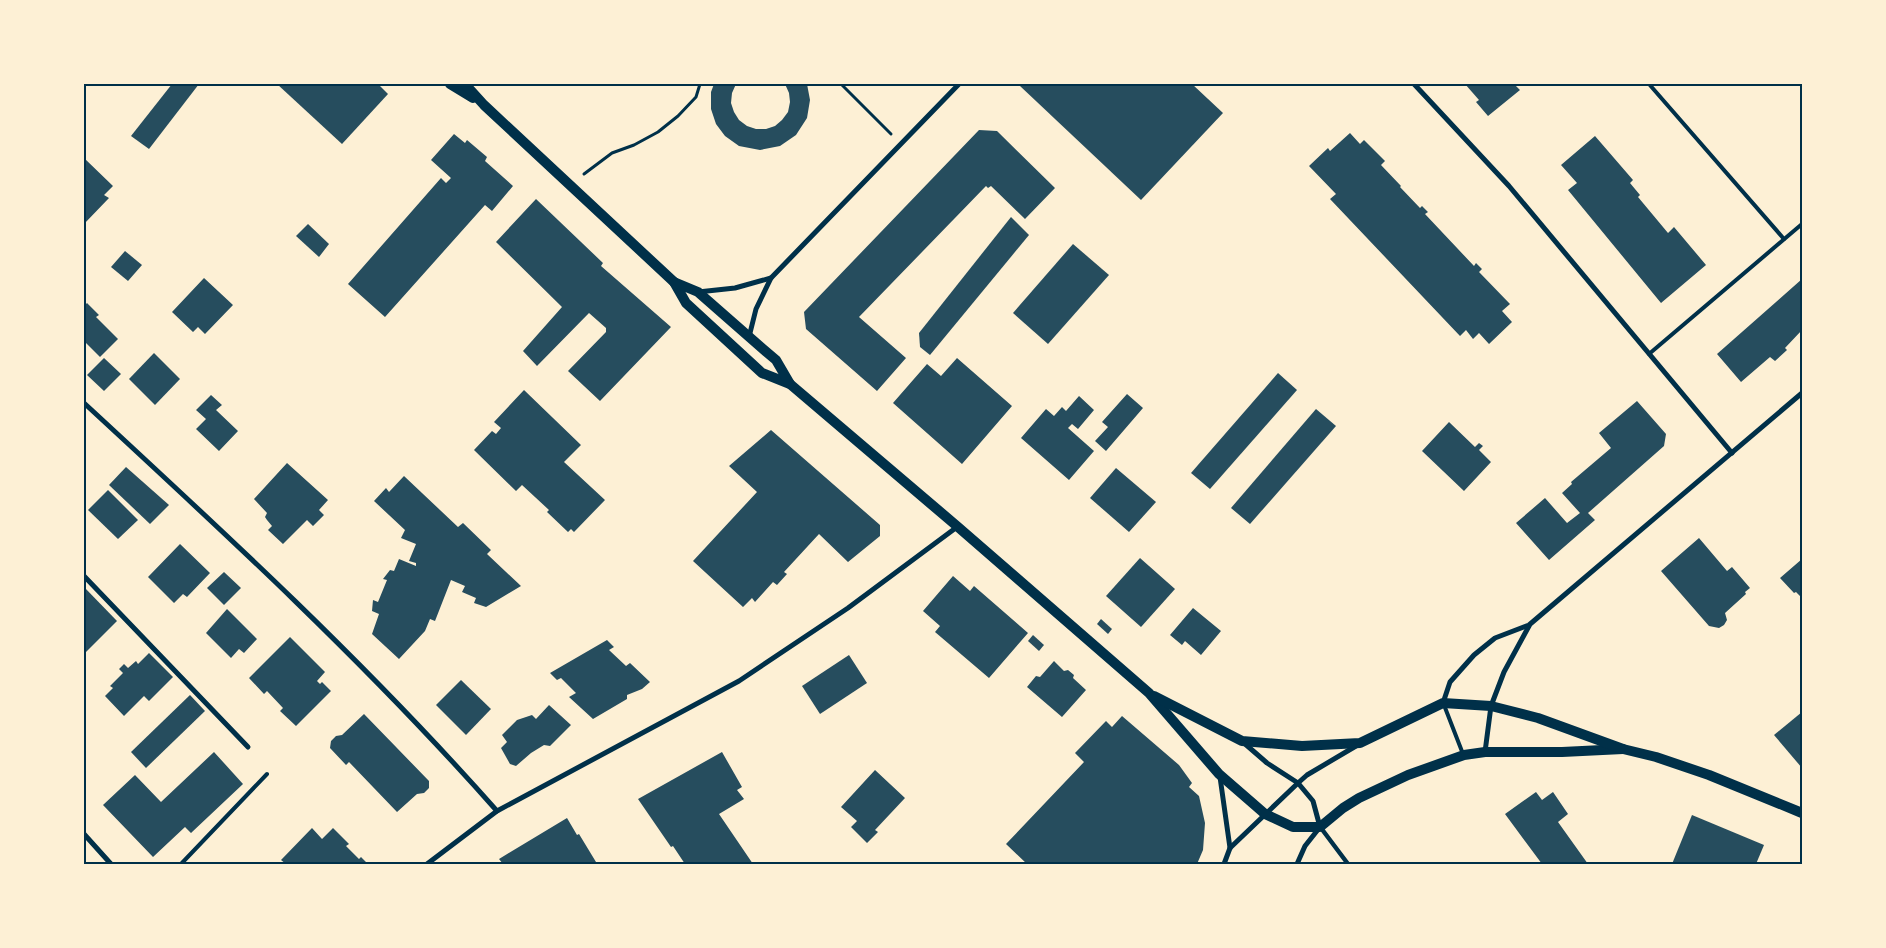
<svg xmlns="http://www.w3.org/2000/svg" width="1886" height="948" viewBox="0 0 1886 948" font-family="'Source Sans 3',sans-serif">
<rect width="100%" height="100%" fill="#fdf0d5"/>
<!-- building -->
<g fill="#264d5e">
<path d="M 172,84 L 199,84 L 149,149 L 131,136 Z"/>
<path d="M 277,84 L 378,84 L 388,94 L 342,144 Z"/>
<path d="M 714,84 L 736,84 L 732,93 L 731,103 L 734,112 L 739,120 L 747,126 L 756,129 L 766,129 L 775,126 L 782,120 L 788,112 L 790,102 L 789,93 L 785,84 L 807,84 L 810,100 L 807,118 L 796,135 L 780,146 L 760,150 L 739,146 L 725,136 L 716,124 L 711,109 L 711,92 Z"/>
<path d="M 1022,84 L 1192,84 L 1223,113 L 1141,200 L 1020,86 Z"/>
<path d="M 1465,84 L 1514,84 L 1520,90 L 1488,116 L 1476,102 L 1479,100 Z"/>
<path d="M 979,130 L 997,131 L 1055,188 L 1025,219 L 991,186 L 988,188 L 986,186 L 859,317 L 906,358 L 877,391 L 806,329 L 804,312 Z"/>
<path d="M 1350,133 L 1360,144 L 1364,140 L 1385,161 L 1381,165 L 1401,186 L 1400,187 L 1420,208 L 1422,206 L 1428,212 L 1425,214 L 1474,266 L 1476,263 L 1482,269 L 1479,272 L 1510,304 L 1502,311 L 1512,322 L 1489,344 L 1479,333 L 1473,339 L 1466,330 L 1460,336 L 1330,199 L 1336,194 L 1309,166 L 1328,148 L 1330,151 Z"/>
<path d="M 454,134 L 465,143 L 467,140 L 487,157 L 485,161 L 513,186 L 492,211 L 485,205 L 385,317 L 348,284 L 441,178 L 446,183 L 451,178 L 431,160 Z"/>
<path d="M 1595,136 L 1633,180 L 1630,183 L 1640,195 L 1638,197 L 1668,233 L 1674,227 L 1706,265 L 1661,303 L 1568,190 L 1577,183 L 1561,165 Z"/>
<path d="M 84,158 L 113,186 L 104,195 L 109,198 L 84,224 Z"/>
<path d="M 536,199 L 603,263 L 601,266 L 671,327 L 600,401 L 568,371 L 606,332 L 606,328 L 589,313 L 537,366 L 523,351 L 562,307 L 496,242 Z"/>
<path d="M 1011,217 L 1029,235 L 930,355 L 920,347 L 919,333 Z"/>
<path d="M 308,224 L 329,244 L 319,257 L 296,236 Z"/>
<path d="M 1073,244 L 1109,275 L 1048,344 L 1013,313 Z"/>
<path d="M 125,251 L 142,265 L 128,281 L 111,267 Z"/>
<path d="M 204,278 L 233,305 L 205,334 L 198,327 L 193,332 L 172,312 Z"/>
<path d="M 1802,279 L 1802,330 L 1785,348 L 1787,350 L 1775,361 L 1770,357 L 1741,382 L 1717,354 Z"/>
<path d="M 87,303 L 99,315 L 96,317 L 118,339 L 100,357 L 84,341 L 84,306 Z"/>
<path d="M 154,353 L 180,379 L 155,405 L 129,379 Z"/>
<path d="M 104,358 L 121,374 L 104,391 L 87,375 Z"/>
<path d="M 957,358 L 1012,406 L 962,464 L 893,403 L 927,364 L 941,376 Z"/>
<path d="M 1278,373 L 1297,390 L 1210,489 L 1191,473 Z"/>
<path d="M 524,390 L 581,445 L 564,462 L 605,500 L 574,532 L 571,529 L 568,532 L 547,512 L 549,510 L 522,485 L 516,491 L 474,450 L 492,431 L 496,434 L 501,428 L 494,422 Z"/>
<path d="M 1127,394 L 1143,408 L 1106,451 L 1095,441 L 1108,427 L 1102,422 Z"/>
<path d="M 211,395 L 222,405 L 216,410 L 238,431 L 219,451 L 196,429 L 206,419 L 196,410 Z"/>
<path d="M 1079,396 L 1094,410 L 1078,429 L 1072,424 L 1068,428 L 1094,451 L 1069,480 L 1021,438 L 1046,409 L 1054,416 L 1062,407 L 1066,411 Z"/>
<path d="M 1637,401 L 1666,434 L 1664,446 L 1588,513 L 1595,520 L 1549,560 L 1516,523 L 1545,498 L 1567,523 L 1580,513 L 1562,493 L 1572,484 L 1571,482 L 1611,448 L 1599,433 Z"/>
<path d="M 1316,409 L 1336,426 L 1250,524 L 1231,508 Z"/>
<path d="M 1449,422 L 1475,447 L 1479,443 L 1483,446 L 1479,450 L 1491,462 L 1464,491 L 1422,451 Z"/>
<path d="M 771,430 L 880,525 L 880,536 L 848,562 L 819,534 L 784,572 L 787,574 L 777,585 L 773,582 L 755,602 L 752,598 L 743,607 L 693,561 L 757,492 L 729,466 Z"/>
<path d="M 287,463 L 328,500 L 319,510 L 324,515 L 313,526 L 307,520 L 283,544 L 268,530 L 272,526 L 267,520 L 265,517 L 267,513 L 254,499 Z"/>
<path d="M 126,467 L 169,505 L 150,524 L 109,485 Z"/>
<path d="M 1116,468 L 1156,502 L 1129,532 L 1090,498 Z"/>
<path d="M 404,476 L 458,527 L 463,523 L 491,550 L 487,554 L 521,586 L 486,607 L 474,603 L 476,598 L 462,592 L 465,586 L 451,580 L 435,621 L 430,619 L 425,631 L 399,659 L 372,634 L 379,614 L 372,611 L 373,600 L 378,602 L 387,580 L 383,579 L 390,570 L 394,571 L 399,559 L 416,566 L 416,563 L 409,561 L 416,544 L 401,538 L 405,530 L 374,501 L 386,488 L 389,492 Z"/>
<path d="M 108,490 L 138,520 L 118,539 L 88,510 Z"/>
<path d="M 1699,538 L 1727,571 L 1732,567 L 1750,588 L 1745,592 L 1746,594 L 1725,613 L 1727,620 L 1724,625 L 1719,628 L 1709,626 L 1661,571 Z"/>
<path d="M 180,544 L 210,573 L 187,597 L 183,594 L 174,603 L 148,577 Z"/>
<path d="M 1140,558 L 1175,589 L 1141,627 L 1106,596 Z"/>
<path d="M 1802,559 L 1802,598 L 1796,592 L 1794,593 L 1780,578 Z"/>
<path d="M 224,572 L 241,588 L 224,605 L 207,588 Z"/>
<path d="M 953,576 L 970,591 L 974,586 L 1028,633 L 989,678 L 935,632 L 940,626 L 923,611 Z"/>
<path d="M 84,587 L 117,621 L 84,654 Z"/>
<path d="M 1193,608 L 1221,631 L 1201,655 L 1185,641 L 1182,645 L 1170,635 Z"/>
<path d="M 227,609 L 257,639 L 244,653 L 239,649 L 231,658 L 206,633 Z"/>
<path d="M 1101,619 L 1112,629 L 1108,634 L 1097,624 Z"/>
<path d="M 1033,635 L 1044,645 L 1039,651 L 1028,641 Z"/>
<path d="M 290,637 L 325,672 L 317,681 L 320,684 L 322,682 L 331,691 L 296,726 L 280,711 L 283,708 L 267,691 L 264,694 L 249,678 Z"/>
<path d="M 607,640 L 614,647 L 609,650 L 626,666 L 630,663 L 650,682 L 642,689 L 627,695 L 627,699 L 593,719 L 569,697 L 576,693 L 561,678 L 557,680 L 550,673 Z"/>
<path d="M 149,653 L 173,677 L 149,701 L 144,696 L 124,716 L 105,696 L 113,688 L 110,686 L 123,673 L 119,669 L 124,664 L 128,668 L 136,661 L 138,664 Z"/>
<path d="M 849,655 L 867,683 L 820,714 L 802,686 Z"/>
<path d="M 1054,661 L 1064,671 L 1068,670 L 1074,675 L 1073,678 L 1086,690 L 1062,717 L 1027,687 L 1036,676 L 1040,677 Z"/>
<path d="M 461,680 L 491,709 L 466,735 L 436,705 Z"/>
<path d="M 190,695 L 205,711 L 146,768 L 131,752 Z"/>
<path d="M 549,705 L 571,725 L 550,746 L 544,745 L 531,753 L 516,766 L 510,764 L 501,748 L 507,742 L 502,735 L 517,720 L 532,715 L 536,719 Z"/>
<path d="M 1802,712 L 1802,768 L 1774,735 Z"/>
<path d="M 364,714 L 429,781 L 429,788 L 424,793 L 417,794 L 397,812 L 349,762 L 346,765 L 330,748 L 331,741 L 336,736 L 342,735 Z"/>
<path d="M 1122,716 L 1179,765 L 1192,783 L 1189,787 L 1199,796 L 1205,823 L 1203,850 L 1197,864 L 1027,864 L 1006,844 L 1084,762 L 1075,753 L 1106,721 L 1112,727 Z"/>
<path d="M 214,752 L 243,784 L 191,833 L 185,827 L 153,857 L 103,805 L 135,775 L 161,802 Z"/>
<path d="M 722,752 L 742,787 L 737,790 L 744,799 L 719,814 L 753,864 L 685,864 L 673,846 L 671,847 L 638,799 Z"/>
<path d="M 875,770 L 905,798 L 875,830 L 878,832 L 867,843 L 851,827 L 857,821 L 841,807 Z"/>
<path d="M 1536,792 L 1542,800 L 1553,792 L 1568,814 L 1558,822 L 1588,864 L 1542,864 L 1505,814 Z"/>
<path d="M 1692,815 L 1764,845 L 1756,864 L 1672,864 Z"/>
<path d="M 567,818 L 577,835 L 579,834 L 596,862 L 592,864 L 503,864 L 499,859 Z"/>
<path d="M 312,828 L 322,839 L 333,828 L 349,844 L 346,846 L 359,859 L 361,857 L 368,864 L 286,864 L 281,860 Z"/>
</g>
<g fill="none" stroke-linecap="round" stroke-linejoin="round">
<!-- path -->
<g stroke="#003049" stroke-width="3">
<path d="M 841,84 L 891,134"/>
<path d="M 584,174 L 612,153 L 634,145 L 658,132 L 678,116 L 696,97 L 700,84"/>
</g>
<!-- service -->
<g stroke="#003049" stroke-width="4">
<path d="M 1649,84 L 1784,239"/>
<path d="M 1649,354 L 1802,224"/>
<path d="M 1444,705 L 1463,754"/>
<path d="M 181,864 L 267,774"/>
</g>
<!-- pedestrian -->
<path stroke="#003049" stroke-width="4.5" d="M 1321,828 L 1348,864"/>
<!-- minor -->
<g stroke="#003049" stroke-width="5">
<path d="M 1414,84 L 1509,186 L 1732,453"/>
<path d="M 698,292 L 735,288 L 771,278"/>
<path d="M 749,337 L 756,309 L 771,278 L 959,84"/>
<path d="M 84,403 C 226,534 368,665 497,811"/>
<path d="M 84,576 L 248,747"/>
<path d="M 1443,703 L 1450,682 L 1474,655 L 1495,638 L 1529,625 L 1802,393"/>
<path d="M 1244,743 L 1267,763 L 1298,783 L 1313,801 L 1320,827 L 1305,846 L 1297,864"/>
<path d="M 1485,752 L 1491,706 L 1504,672 L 1529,626"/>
<path d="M 1220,777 L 1230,848"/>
<path d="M 84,834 L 111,864"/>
<path d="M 427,864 L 497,811 L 739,681 L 848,608 L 957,527"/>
<path d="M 1224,864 L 1230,848 L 1298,783 L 1307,775 L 1356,746"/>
</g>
<!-- secondary -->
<g stroke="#003049" stroke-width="10">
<path d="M 450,84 L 473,98"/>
<path d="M 465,84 L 484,105 L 674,282 L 686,303 L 762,373 L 790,384 L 958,527 L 1149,693 L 1219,774 L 1257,807 L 1265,814 L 1293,827 L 1320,827 L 1343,808 L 1359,798 L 1408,775 L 1464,755 L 1485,752 L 1562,752 L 1623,749"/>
<path d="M 674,282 L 698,292 L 763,349 L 776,360 L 790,384"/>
<path d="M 1154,696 L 1242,741 L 1302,746 L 1360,743 L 1443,703 L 1491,706 L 1538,718 L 1623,749 L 1656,757 L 1709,775 L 1802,813"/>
</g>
</g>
<!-- border -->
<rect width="1886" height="948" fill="none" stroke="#fdf0d5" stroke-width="170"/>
<rect x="85" y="85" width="1716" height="778" fill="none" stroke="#003049" stroke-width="2"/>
</svg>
